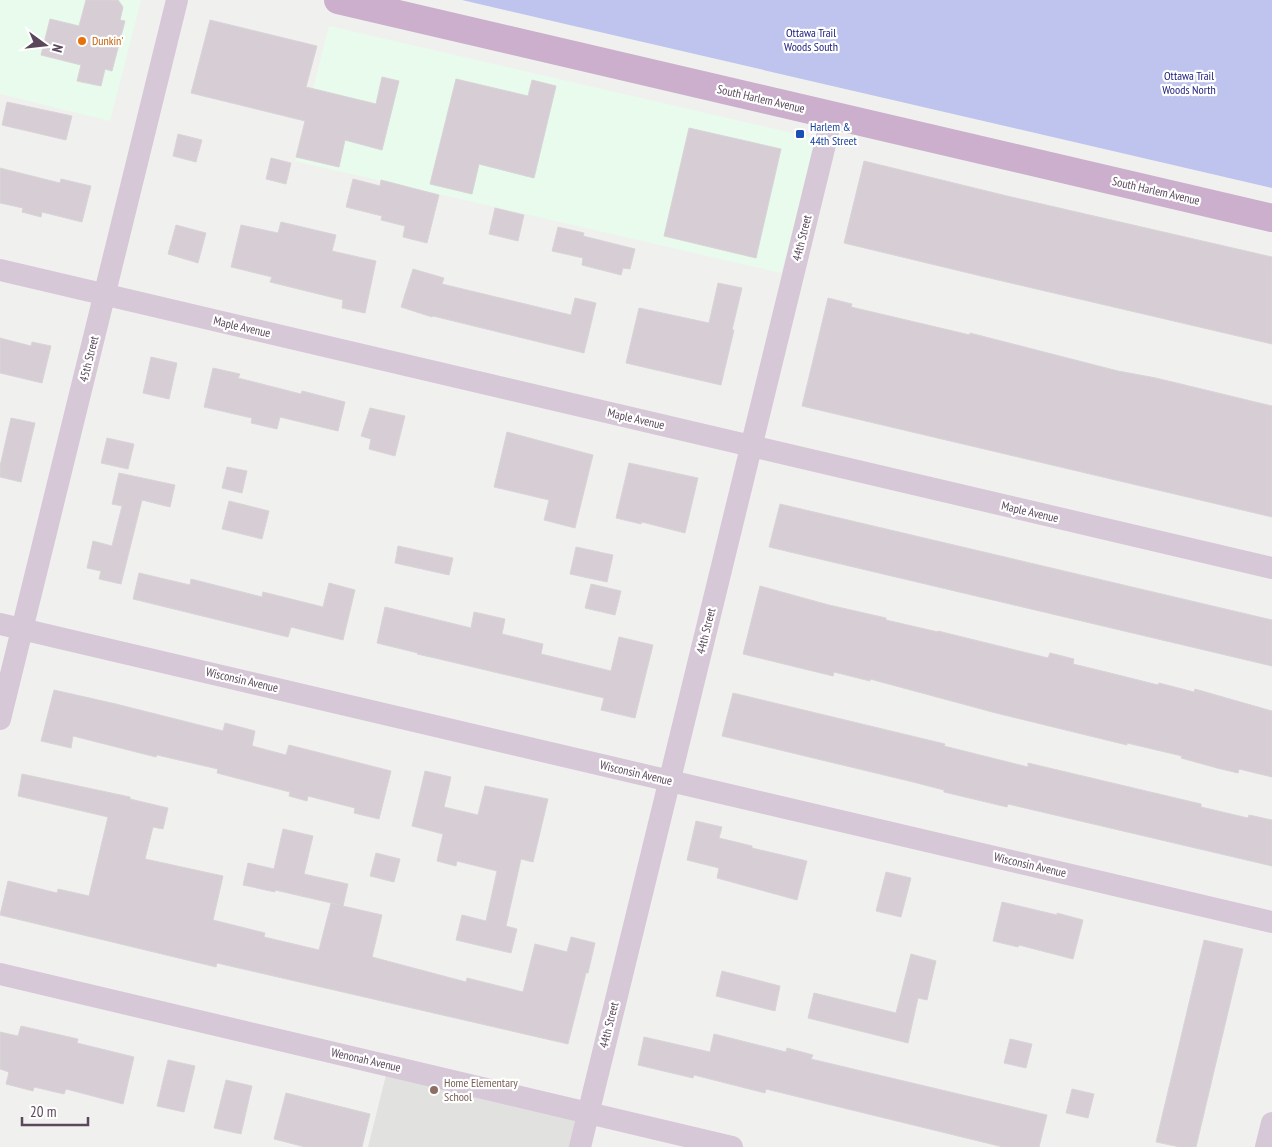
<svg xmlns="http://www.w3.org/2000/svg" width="1272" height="1147" viewBox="0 0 1272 1147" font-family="'PT Sans Narrow',sans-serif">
<rect width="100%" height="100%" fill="#f0f1ee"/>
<!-- commercial -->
<g fill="#e8fbec">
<path d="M 0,0 L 141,0 L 110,121 L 0,94 Z"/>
<path d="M 329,26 L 818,139 L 781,273 L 295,161 Z"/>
</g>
<!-- education -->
<path fill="#e1e2e0" d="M 388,1067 L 582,1113 L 574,1147 L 368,1147 Z"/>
<!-- green -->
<path fill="#bec4ed" d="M 462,0 L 1272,0 L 1272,188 Z"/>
<!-- building -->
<g fill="#d6ced4" stroke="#dad3d8">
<path d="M 86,0 L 118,0 L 123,7 L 120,20 L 125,21 L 112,71 L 105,69 L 101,86 L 77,81 L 81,65 L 41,55 L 50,19 L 79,26 Z"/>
<path d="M 210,20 L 317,46 L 306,87 L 376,104 L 382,77 L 399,81 L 382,150 L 345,140 L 339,167 L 296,157 L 305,121 L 191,93 Z"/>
<path d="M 456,79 L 528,96 L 532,80 L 556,86 L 534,178 L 479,164 L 472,194 L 430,184 Z"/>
<path d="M 7,102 L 72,116 L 66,140 L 2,125 Z"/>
<path d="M 689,128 L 781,149 L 756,258 L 664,236 Z"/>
<path d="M 178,134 L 202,140 L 196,162 L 173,156 Z"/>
<path d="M 271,158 L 291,163 L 286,184 L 266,179 Z"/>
<path d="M 864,161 L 1007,196 L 1272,257 L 1272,344 L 981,276 L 844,243 Z"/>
<path d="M 0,168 L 60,183 L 61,179 L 91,186 L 82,222 L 42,212 L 41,217 L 22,212 L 23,208 L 0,203 Z"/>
<path d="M 353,179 L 380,186 L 381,180 L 439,195 L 427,243 L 403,237 L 405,226 L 381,220 L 382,216 L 346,207 Z"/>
<path d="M 495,208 L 524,215 L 518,241 L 489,234 Z"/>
<path d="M 281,222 L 336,235 L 332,251 L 376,261 L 365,313 L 342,308 L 343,300 L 270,282 L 272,277 L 231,267 L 241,225 L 278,233 Z"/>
<path d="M 176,225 L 206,233 L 198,263 L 168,254 Z"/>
<path d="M 558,227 L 584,233 L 583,236 L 635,249 L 630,269 L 623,268 L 621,275 L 582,265 L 583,258 L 552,251 Z"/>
<path d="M 413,269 L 444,278 L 442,284 L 571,315 L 575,298 L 596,303 L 584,353 L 433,316 L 432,317 L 401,307 Z"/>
<path d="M 718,283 L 742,288 L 732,330 L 734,330 L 721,385 L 626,363 L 639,308 L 709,323 Z"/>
<path d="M 828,298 L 852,304 L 851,307 L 970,335 L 970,333 L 1118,371 L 1156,378 L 1272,406 L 1272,517 L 802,406 Z"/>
<path d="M 0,338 L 31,346 L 32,342 L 51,346 L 42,383 L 0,373 Z"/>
<path d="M 151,357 L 177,363 L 169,399 L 143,393 Z"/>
<path d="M 213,368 L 240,374 L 238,378 L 301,394 L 302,391 L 345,402 L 338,431 L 280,417 L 277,429 L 251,423 L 252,418 L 204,407 Z"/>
<path d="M 370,408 L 405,416 L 395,456 L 369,449 L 371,439 L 361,436 Z"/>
<path d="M 11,418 L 35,423 L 21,482 L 0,477 L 0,466 Z"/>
<path d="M 507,432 L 593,455 L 575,528 L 544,520 L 549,500 L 494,487 Z"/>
<path d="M 107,438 L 134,444 L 128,469 L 101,463 Z"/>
<path d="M 629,463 L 698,478 L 685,533 L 642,522 L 641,524 L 616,518 Z"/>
<path d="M 227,467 L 247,471 L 242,493 L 222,488 Z"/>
<path d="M 119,473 L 175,485 L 170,507 L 142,500 L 121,584 L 99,579 L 101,571 L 87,568 L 93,541 L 112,546 L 122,506 L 112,504 Z"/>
<path d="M 229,501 L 269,511 L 262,539 L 222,529 Z"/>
<path d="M 780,504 L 1272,620 L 1272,666 L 769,547 Z"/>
<path d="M 398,546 L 453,558 L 449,575 L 395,563 Z"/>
<path d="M 576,547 L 613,555 L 607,582 L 570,574 Z"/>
<path d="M 139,573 L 190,585 L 191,579 L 262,597 L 263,592 L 323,607 L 329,583 L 355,590 L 343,640 L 291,627 L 288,637 L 133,599 Z"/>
<path d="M 591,584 L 621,591 L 615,615 L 585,608 Z"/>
<path d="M 760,586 L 829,605 L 886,618 L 886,620 L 938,632 L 938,631 L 1048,658 L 1050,653 L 1074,659 L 1073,664 L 1106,672 L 1158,685 L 1159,683 L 1194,692 L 1195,689 L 1272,711 L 1272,777 L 1239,769 L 1238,773 L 1217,768 L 1181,758 L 1182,756 L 1127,743 L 1127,745 L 1086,735 L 996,713 L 870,679 L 870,681 L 834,672 L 833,676 L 743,654 Z"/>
<path d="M 385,607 L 471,628 L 474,612 L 505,619 L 502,634 L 543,644 L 541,654 L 611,671 L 619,637 L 653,645 L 635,718 L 601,710 L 604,698 L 435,658 L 417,654 L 418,653 L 377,643 Z"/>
<path d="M 54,690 L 116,704 L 223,731 L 225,723 L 255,731 L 252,746 L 286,755 L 289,745 L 391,771 L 379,819 L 354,813 L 355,808 L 308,796 L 307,801 L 289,796 L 290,792 L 217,773 L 218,769 L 157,755 L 156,757 L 73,736 L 71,748 L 41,741 Z"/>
<path d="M 733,693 L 945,744 L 944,746 L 1028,767 L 1028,763 L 1201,804 L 1201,807 L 1248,818 L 1249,815 L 1272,820 L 1272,866 L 1008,804 L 1007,807 L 944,792 L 944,790 L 913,782 L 722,736 Z"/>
<path d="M 425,771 L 451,777 L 444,807 L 478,815 L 485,786 L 548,799 L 533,862 L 521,859 L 506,926 L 517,929 L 511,953 L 456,940 L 462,915 L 486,921 L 497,871 L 457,861 L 456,866 L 437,861 L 443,834 L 412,826 Z"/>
<path d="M 22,774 L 130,797 L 130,799 L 168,808 L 163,829 L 153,827 L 145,859 L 223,876 L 213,920 L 265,933 L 264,937 L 319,950 L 331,903 L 340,905 L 275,890 L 275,892 L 243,885 L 248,863 L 274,869 L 283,829 L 313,836 L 304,874 L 348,884 L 343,906 L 382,915 L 372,957 L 466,982 L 467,978 L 523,992 L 535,944 L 567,952 L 571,937 L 595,943 L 588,973 L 586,973 L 568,1044 L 217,963 L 216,967 L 0,915 L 8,881 L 57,893 L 58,889 L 89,896 L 108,817 L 18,796 Z"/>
<path d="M 696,821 L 722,827 L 719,838 L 752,846 L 752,848 L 807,861 L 797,900 L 717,878 L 719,868 L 687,860 Z"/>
<path d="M 376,853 L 400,859 L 394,882 L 370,876 Z"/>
<path d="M 886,872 L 911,878 L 901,917 L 876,911 Z"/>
<path d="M 1002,902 L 1057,915 L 1057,913 L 1083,920 L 1073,959 L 1019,945 L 1018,947 L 993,941 Z"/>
<path d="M 1204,940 L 1243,949 L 1196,1147 L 1180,1147 L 1156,1142 Z"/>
<path d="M 911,954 L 936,961 L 927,1000 L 918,998 L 908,1043 L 808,1018 L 814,993 L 896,1013 Z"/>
<path d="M 722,971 L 780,986 L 775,1011 L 716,996 Z"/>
<path d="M 21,1026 L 78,1039 L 77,1043 L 134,1057 L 123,1104 L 66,1089 L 64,1094 L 34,1087 L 33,1091 L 6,1084 L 9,1072 L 0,1069 L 0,1032 L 18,1036 Z"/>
<path d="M 714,1034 L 786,1052 L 787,1048 L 813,1055 L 811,1059 L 1047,1115 L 1039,1147 L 1003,1147 L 766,1089 L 765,1093 L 694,1075 L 693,1078 L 638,1065 L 644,1037 L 710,1052 Z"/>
<path d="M 1010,1039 L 1032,1044 L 1026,1068 L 1004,1063 Z"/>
<path d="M 168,1060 L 195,1066 L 184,1112 L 157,1106 Z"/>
<path d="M 226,1080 L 252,1086 L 241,1134 L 214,1128 Z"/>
<path d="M 1072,1089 L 1094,1094 L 1088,1118 L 1066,1113 Z"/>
<path d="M 286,1093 L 370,1114 L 362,1147 L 305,1147 L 274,1139 Z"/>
</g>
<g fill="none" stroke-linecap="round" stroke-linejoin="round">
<!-- minor -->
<g stroke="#d7c8d8" stroke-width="22">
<path d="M 0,270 L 1272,568"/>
<path d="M 0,624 L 1272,922"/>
<path d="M 0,719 L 177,0"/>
<path d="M 0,974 L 732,1147"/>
<path d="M 580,1147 L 832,116"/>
<path d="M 1266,1147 L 1272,1123"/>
</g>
<!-- primary -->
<path stroke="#ccafcd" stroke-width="28" d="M 338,0 L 1272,218"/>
</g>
<!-- markers -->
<circle fill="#e8710a" stroke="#fff" stroke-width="2" cx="82" cy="41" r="5"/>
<rect fill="#1a4fb4" stroke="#fff" stroke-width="2" x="795" y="129" width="10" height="10" rx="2.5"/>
<circle fill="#8d6e63" stroke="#fff" stroke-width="2" cx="434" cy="1090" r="5"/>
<g text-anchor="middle" stroke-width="4.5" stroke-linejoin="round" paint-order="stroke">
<!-- park labels -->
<g font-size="12" fill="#1a1c7b" stroke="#fff">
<text x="811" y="37">Ottawa Trail<tspan x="811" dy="14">Woods South</tspan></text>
<text x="1189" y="80">Ottawa Trail<tspan x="1189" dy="14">Woods North</tspan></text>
</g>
<!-- food labels -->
<g font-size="12" fill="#c56008" stroke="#fff" text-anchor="start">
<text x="92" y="45">Dunkin'</text>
</g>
<!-- street labels -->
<g font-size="12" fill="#5a475b" stroke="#fff">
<text transform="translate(761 99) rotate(13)" y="4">South Harlem Avenue</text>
<text transform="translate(1156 191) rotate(13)" y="4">South Harlem Avenue</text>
<text transform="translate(802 238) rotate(-76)" y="4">44th Street</text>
<text transform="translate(242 327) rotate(13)" y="4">Maple Avenue</text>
<text transform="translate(89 359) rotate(-76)" y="4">45th Street</text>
<text transform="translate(636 419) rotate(13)" y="4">Maple Avenue</text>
<text transform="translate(1030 512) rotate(13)" y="4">Maple Avenue</text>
<text transform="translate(706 631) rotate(-76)" y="4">44th Street</text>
<text transform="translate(242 680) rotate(13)" y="4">Wisconsin Avenue</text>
<text transform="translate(636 773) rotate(13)" y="4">Wisconsin Avenue</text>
<text transform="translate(1030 865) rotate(13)" y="4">Wisconsin Avenue</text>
<text transform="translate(609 1025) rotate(-76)" y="4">44th Street</text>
<text transform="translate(366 1060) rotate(13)" y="4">Wenonah Avenue</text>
</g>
<!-- transit labels -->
<g font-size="12" fill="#164399" stroke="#fff" text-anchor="start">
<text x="810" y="131">Harlem &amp;<tspan x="810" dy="14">44th Street</tspan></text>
</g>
<!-- education labels -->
<g font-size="12" fill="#785e54" stroke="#fff" text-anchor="start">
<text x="444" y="1087">Home Elementary<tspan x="444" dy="14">School</tspan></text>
</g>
</g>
<!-- north arrow -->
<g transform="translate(45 45) rotate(105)" stroke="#ffffff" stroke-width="4" paint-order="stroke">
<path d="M0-4L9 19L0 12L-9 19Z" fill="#5a475b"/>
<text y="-8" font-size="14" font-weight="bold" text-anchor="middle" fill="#5a475b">N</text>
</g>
<!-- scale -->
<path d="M22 1117v8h66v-8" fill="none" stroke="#5a475b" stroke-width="2.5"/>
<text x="30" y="1117" font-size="15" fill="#5a475b" stroke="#ffffff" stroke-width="4" paint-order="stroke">20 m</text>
</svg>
